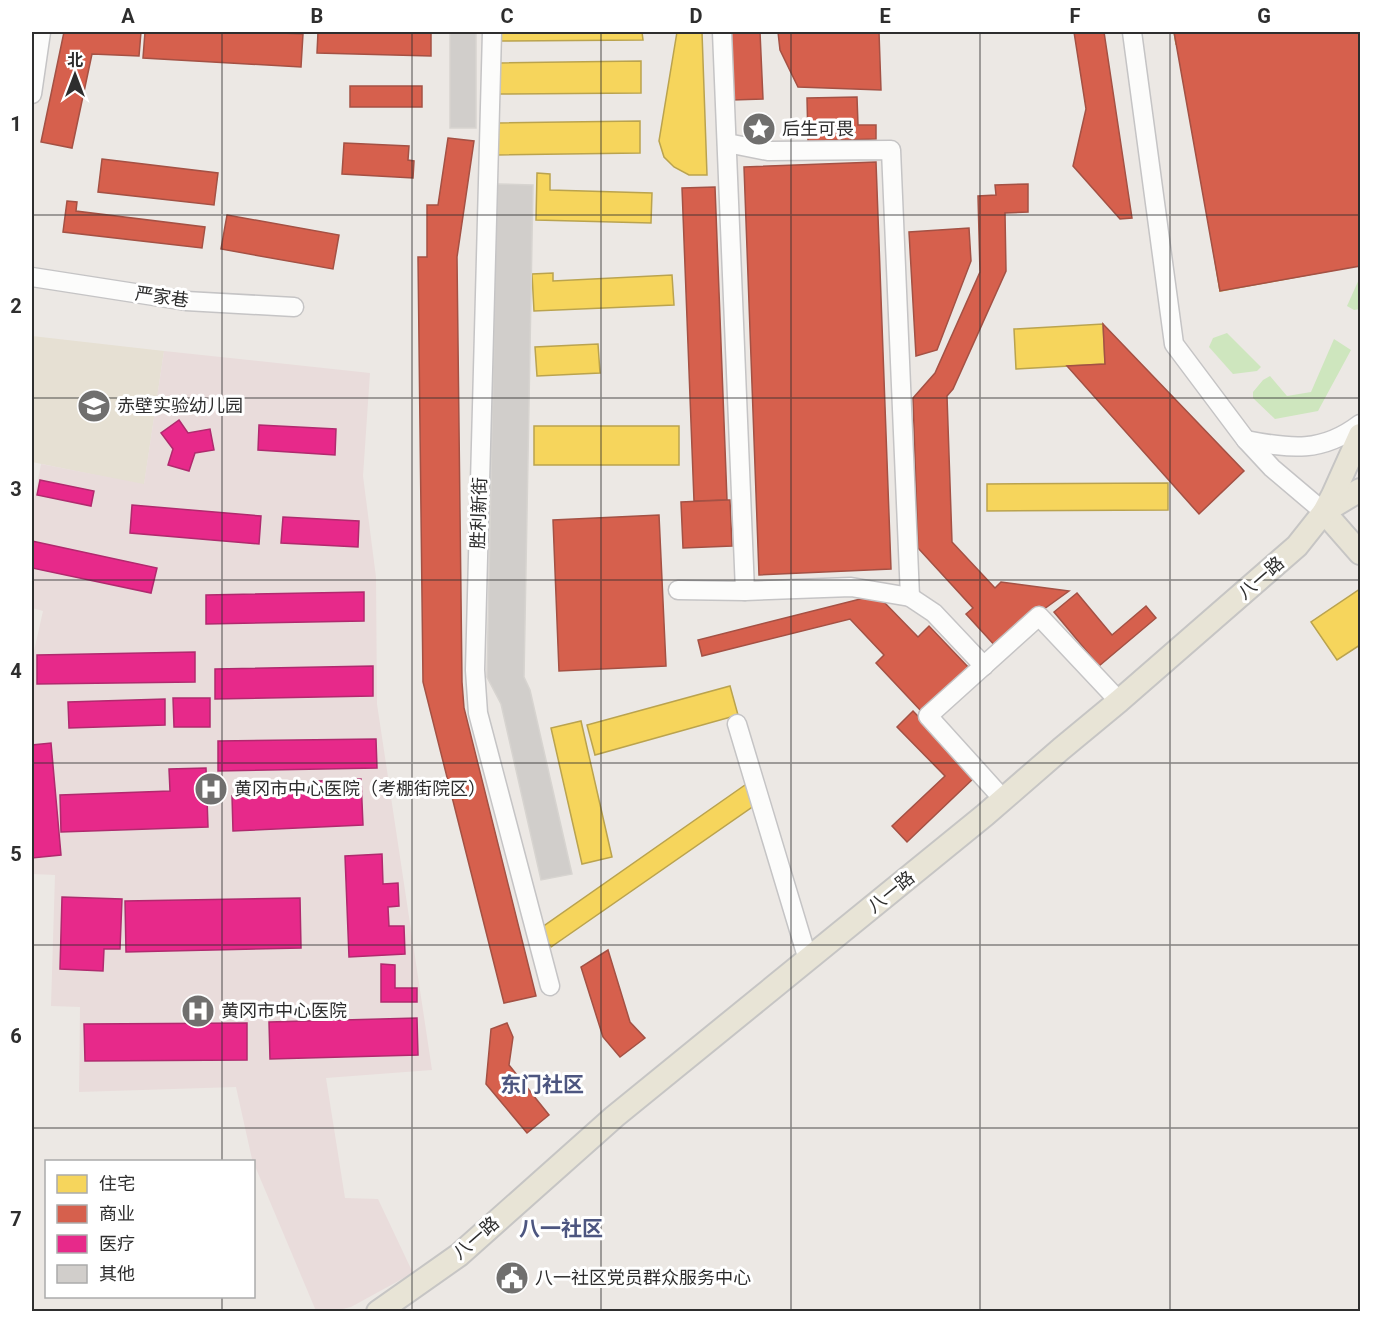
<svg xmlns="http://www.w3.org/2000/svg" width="1392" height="1343" viewBox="0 0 1392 1343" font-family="Roboto,'Noto Sans SC',sans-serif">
<rect width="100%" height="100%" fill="#ece8e4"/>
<!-- education -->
<path fill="#e6e0d3" d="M 32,336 L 164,351 L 144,485 L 32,462 Z"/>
<!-- medical -->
<path fill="#e9dcdb" d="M 164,351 L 370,373 L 363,476 L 376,577 L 377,704 L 432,1070 L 326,1078 L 345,1198 L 378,1199 L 413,1273 L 351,1307 L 334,1311 L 316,1311 L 252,1159 L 236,1087 L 79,1092 L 80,1007 L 51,1006 L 55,875 L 32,874 L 32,660 L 43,611 L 32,608 L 32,510 L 41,464 L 144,484 Z"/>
<!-- green -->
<g fill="#cee6be">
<path d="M 1360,277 L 1360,309 L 1354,310 L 1347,306 Z"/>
<path d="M 1227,333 L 1261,367 L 1257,371 L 1233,374 L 1209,347 L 1213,338 Z"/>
<path d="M 1334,339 L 1351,350 L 1318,411 L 1275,419 L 1253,398 L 1253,392 L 1263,380 L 1270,376 L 1287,396 L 1311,392 Z"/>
</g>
<!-- homes -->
<g fill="#f6d55c" stroke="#baa34e" stroke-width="1.5">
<path d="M 500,32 L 642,32 L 643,40 L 500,41 Z"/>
<path d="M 677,32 L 702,32 L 707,175 L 689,175 L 674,167 L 664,157 L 659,141 Z"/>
<path d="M 1174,32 L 1224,32 L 1224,35 L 1176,44 Z"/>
<path d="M 641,61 L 641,93 L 499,94 L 499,63 Z"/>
<path d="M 640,121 L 640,153 L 497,155 L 497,123 Z"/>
<path d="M 537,173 L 550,174 L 550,190 L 652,193 L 651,223 L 536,220 Z"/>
<path d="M 1325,219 L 1335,270 L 1220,291 L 1212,242 Z"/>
<path d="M 553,273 L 553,281 L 672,275 L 674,305 L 534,311 L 532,274 Z"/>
<path d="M 1103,324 L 1105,364 L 1016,369 L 1014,329 Z"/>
<path d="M 598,344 L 600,373 L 537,376 L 535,347 Z"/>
<rect x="534" y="426" width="145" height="39"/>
<path d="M 1168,483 L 1168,510 L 987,511 L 987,484 Z"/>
<path d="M 1360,589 L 1360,645 L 1337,660 L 1311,622 Z"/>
<path d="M 730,686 L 738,715 L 595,755 L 587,725 Z"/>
<path d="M 581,721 L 612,857 L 582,864 L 551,728 Z"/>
<path d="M 745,785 L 758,803 L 551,947 L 538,930 Z"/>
</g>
<!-- shops -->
<g fill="#d6604d" stroke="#a45144" stroke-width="1.5">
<path d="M 64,32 L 141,32 L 139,56 L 92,54 L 72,148 L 41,142 Z"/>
<path d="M 145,32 L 259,32 L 303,34 L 301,67 L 143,58 Z"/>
<path d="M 318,32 L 431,33 L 431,56 L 317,53 Z"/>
<path d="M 729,32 L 760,32 L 763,99 L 732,100 Z"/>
<path d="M 778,32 L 879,32 L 881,90 L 798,87 L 780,50 Z"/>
<path d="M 1074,32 L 1104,32 L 1132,218 L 1120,219 L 1073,166 L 1086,109 Z"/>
<path d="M 1174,32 L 1360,32 L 1360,266 L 1220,291 Z"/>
<rect x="350" y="86" width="72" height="21"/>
<path d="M 857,97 L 858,125 L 876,125 L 876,139 L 808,141 L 807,98 Z"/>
<path d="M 448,138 L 474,141 L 457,257 L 462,682 L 464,708 L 536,996 L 504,1003 L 423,682 L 418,257 L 427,257 L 427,205 L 438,205 Z"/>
<path d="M 344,143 L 409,146 L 408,160 L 414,161 L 413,178 L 342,174 Z"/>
<path d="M 102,159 L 218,173 L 214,205 L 98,192 Z"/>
<path d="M 876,162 L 891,569 L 759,575 L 744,167 Z"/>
<path d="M 1028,184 L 1028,212 L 1005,213 L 1006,271 L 953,389 L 947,396 L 952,542 L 995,588 L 1001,582 L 1069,591 L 1033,617 L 998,649 L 966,614 L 973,608 L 918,548 L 913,398 L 935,373 L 980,272 L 978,196 L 996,195 L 995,185 Z"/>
<path d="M 715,187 L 727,500 L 694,501 L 682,188 Z"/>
<path d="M 67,201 L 77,202 L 76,211 L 205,227 L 202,248 L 63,232 Z"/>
<path d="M 227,215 L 339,235 L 333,269 L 221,249 Z"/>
<path d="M 969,228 L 971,261 L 937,350 L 916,356 L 909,232 Z"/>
<path d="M 1103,324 L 1244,471 L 1199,514 L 1067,366 L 1105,364 Z"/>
<path d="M 727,500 L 730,500 L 732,546 L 683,548 L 681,502 Z"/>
<path d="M 659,515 L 666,666 L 559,671 L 553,520 Z"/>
<path d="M 1077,593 L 1112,635 L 1146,606 L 1156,618 L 1099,666 L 1054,612 Z"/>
<path d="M 872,596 L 885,603 L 918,637 L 929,626 L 969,668 L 922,712 L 876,663 L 884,655 L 850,619 L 702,656 L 698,640 Z"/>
<path d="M 913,711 L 976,776 L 907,842 L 892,826 L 945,776 L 897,727 Z"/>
<path d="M 608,950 L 630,1022 L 645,1038 L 620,1057 L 603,1037 L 581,967 Z"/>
<path d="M 507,1023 L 513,1037 L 509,1065 L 549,1115 L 527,1133 L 486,1084 L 491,1029 Z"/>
</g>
<!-- health -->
<g fill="#e7298a" stroke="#b02a6e" stroke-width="1.5">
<path d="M 179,420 L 188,433 L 210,429 L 214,450 L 195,453 L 189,471 L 168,465 L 173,449 L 161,433 Z"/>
<path d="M 259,425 L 336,429 L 335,455 L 258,450 Z"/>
<path d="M 40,480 L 94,491 L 91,506 L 37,495 Z"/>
<path d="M 132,505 L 261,516 L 259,544 L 130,533 Z"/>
<path d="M 283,517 L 359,521 L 358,547 L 281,543 Z"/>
<path d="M 32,541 L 157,568 L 151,593 L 32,568 Z"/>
<path d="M 364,592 L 364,621 L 206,624 L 206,595 Z"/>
<path d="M 195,652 L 195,682 L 37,684 L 37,655 Z"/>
<path d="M 373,666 L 373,696 L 215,699 L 215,669 Z"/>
<path d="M 173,698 L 210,698 L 210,727 L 174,727 Z"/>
<path d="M 165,699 L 165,725 L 69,728 L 68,702 Z"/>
<path d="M 376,739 L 377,768 L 218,771 L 218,741 Z"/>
<path d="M 51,743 L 61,855 L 32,858 L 32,745 Z"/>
<path d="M 206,768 L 208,827 L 61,832 L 60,795 L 170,791 L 169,769 Z"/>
<path d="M 361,779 L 363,825 L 233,831 L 232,796 L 319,792 L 319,781 Z"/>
<path d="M 382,854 L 383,884 L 398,883 L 399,906 L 388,907 L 389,926 L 404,926 L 405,954 L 349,957 L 345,856 Z"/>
<path d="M 62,897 L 122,899 L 120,949 L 104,949 L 103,971 L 60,969 Z"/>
<path d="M 300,898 L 301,948 L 126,952 L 125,901 Z"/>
<path d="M 381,964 L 395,965 L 395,988 L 417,988 L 417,1002 L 381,1002 Z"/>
<path d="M 417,1018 L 418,1055 L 270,1059 L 269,1022 Z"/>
<path d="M 247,1023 L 247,1060 L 85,1061 L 84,1024 Z"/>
</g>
<!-- building -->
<g fill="#d1cecb" stroke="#d7d4d0" stroke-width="1.5">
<rect x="450" y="32" width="26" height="96"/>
<path d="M 497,184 L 533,185 L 524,677 L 530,690 L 572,874 L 541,880 L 501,704 L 487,677 Z"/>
</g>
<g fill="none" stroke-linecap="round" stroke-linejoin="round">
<!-- minor casing -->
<g stroke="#c5c4c5" stroke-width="21">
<g id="minor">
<path d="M 492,32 L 475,670 L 478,713 L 550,986"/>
<path d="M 722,32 L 745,591"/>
<path d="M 1132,32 L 1174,344 L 1246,440 L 1272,468 L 1324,512"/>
<path d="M 32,94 L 41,32"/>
<path d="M 727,143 L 768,151 L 891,150 L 910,597"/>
<path d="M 32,277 L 186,301 L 294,307"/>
<path d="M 1246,440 C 1291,449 1322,453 1360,424"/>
<path d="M 678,590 L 745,591 L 851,587 L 910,597 L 934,613 L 984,666"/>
<path d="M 737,724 L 808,960"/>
<path d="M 1003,799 L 928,716 L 1039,616 L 1119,701"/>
</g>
</g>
<!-- major casing -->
<g stroke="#c6c5c4" stroke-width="26">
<g id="major">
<path d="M 1325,511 L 1360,490"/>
<path d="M 1324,512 L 1360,553"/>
<path d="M 378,1312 L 459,1255 L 614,1117 L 985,815 L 1061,749 L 1119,701 L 1297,546 L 1324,512 L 1333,495 L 1360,435"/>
</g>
</g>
<!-- minor -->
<use href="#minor" stroke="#fcfcfb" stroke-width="18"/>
<!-- major -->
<use href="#major" stroke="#e8e4d6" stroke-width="22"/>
</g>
<!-- grid -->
<path fill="none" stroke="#2e2e2e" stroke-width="1.5" stroke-opacity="0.55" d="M 222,32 L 222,1162M 412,32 L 412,1312M 601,32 L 601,1312M 791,32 L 791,1312M 980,32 L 980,1312M 1170,32 L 1170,1312M 32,215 L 1360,215M 32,398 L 1360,398M 32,580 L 1360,580M 32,763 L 1360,763M 32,945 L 1360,945M 32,1128 L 1360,1128M 222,1296 L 222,1312"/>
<!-- icons -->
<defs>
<g id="sight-disc" transform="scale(1.725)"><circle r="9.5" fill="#706f6e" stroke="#fff"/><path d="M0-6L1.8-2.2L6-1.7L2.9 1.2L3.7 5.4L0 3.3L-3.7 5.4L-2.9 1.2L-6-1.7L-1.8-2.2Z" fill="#fff"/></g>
<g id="school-disc" transform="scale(1.725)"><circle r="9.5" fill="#706f6e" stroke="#fff"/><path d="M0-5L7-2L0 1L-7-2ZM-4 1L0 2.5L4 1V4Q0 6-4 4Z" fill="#fff"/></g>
<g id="hospital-disc" transform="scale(1.725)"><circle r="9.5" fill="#706f6e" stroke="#fff"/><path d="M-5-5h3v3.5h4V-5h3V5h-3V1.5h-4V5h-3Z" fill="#fff"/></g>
<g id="civic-disc" transform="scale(1.725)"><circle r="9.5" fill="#706f6e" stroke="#fff"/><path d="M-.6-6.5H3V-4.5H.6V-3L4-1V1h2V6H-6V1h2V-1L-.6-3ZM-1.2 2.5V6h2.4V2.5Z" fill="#fff"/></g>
</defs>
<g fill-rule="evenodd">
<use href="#sight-disc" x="759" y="129"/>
<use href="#school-disc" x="94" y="406"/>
<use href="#hospital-disc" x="211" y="789"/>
<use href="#hospital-disc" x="198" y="1011"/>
<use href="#civic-disc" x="512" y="1278"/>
</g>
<g text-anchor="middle" stroke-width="6" stroke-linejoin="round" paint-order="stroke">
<!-- poi labels -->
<g font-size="18" fill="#2e2e2e" stroke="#fff" text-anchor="start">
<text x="782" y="135">后生可畏</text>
<text x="117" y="412">赤壁实验幼儿园</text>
<text x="234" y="795">黄冈市中心医院（考棚街院区）</text>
<text x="221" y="1017">黄冈市中心医院</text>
<text x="535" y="1284">八一社区党员群众服务中心</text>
</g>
<!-- street labels -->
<g font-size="18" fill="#2e2e2e" stroke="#fff">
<text transform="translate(162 297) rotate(8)" y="6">严家巷</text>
<text transform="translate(479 513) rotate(-88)" y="6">胜利新街</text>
<text transform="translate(1261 578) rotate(-41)" y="6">八一路</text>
<text transform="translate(891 892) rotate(-39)" y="6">八一路</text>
<text transform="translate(476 1238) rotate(-41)" y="6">八一路</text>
</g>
<!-- quarter labels -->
<g font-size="21" font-weight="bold" fill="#4d5680" stroke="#fff">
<text x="542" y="1092">东门社区</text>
<text x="561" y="1236">八一社区</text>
</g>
</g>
<!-- border -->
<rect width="1392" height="1343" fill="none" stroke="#ffffff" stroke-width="66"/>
<!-- legend -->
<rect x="45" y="1160" width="210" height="138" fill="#ffffff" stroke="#ababab" stroke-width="1.5"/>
<rect x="57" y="1175" width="30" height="18" fill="#f6d55c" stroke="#ababab" stroke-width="1.5"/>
<text x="99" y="1190" font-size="18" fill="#2e2e2e">住宅</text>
<rect x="57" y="1205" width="30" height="18" fill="#d6604d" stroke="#ababab" stroke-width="1.5"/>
<text x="99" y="1220" font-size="18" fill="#2e2e2e">商业</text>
<rect x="57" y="1235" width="30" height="18" fill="#e7298a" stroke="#ababab" stroke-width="1.5"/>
<text x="99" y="1250" font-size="18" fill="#2e2e2e">医疗</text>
<rect x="57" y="1265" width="30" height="18" fill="#d1cecb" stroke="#ababab" stroke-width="1.5"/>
<text x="99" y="1280" font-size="18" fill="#2e2e2e">其他</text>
<!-- north arrow -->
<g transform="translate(75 75)" stroke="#ffffff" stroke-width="4.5" paint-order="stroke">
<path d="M0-4.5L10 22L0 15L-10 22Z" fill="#2e2e2e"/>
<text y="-9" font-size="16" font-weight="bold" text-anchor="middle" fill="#2e2e2e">北</text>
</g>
<rect x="33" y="33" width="1326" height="1277" fill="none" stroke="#2e2e2e" stroke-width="2"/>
<g font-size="20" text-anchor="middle" font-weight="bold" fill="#2e2e2e">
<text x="128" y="23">A</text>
<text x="317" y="23">B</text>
<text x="507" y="23">C</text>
<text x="696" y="23">D</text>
<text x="885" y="23">E</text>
<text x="1075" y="23">F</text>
<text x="1264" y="23">G</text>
<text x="16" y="131">1</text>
<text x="16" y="313">2</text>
<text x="16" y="496">3</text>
<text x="16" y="678">4</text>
<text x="16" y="861">5</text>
<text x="16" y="1043">6</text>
<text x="16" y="1226">7</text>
</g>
</svg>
